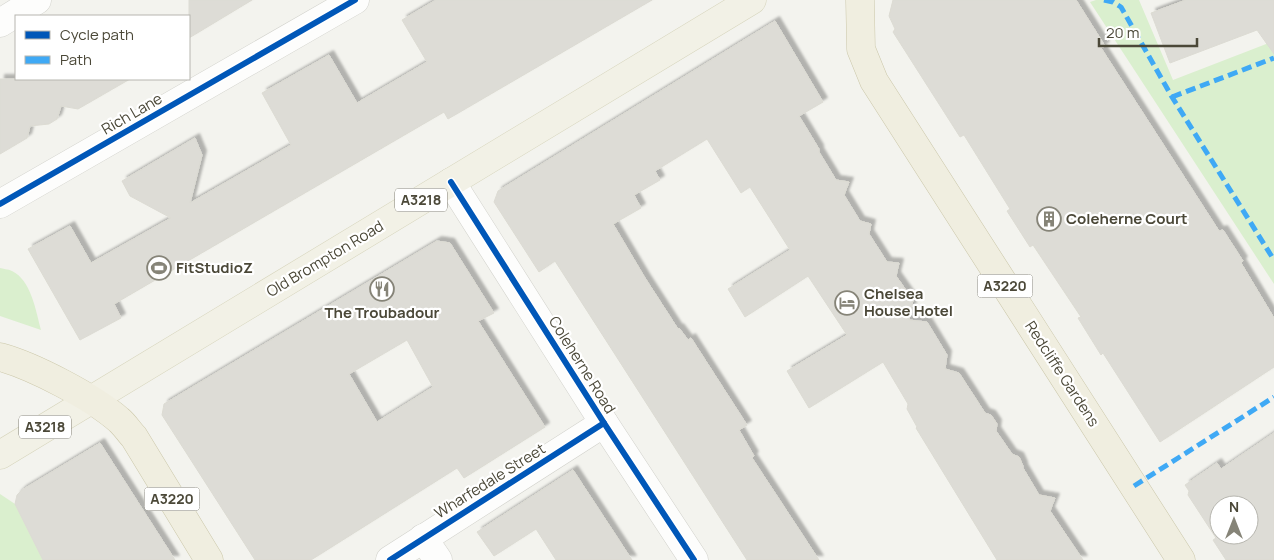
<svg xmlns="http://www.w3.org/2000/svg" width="1274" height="560" viewBox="0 0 1274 560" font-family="Manrope,sans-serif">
<defs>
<filter id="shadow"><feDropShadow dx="4.5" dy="-4.5" stdDeviation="1" flood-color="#0004"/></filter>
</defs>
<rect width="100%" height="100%" fill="#f3f3ee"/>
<!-- green -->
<g fill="#daefce">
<path d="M 1096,0 L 1139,0 L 1173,80 L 1274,41 L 1274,284 L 1090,2 Z"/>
<path d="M 0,268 C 3,269 8,269 12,271 C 31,280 36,311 41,330 L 0,316 Z"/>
<path d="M 0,494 L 15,504 L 43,560 L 0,560 Z"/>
</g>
<!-- building -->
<g fill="#dddcd6" stroke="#dcdbd3" fill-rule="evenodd" filter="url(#shadow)">
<path d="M 189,0 L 252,0 L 189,38 Z"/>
<path d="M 436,0 L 652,0 L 448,119 L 444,112 L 114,304 L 121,318 L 80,340 L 28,249 L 70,226 L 91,263 L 171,218 L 130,196 L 122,181 L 195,138 L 202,155 L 190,203 L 291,145 L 262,93 L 329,55 L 357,103 L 427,62 L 402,20 Z"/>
<path d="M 893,0 L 1076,0 L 1105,46 L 1101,48 L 1219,231 L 1223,230 L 1243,261 L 1241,263 L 1274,318 L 1274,367 L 1160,442 L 1103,353 L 1101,355 L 1078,318 L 1081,317 L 1033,245 L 1030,247 L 1007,211 L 1010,209 L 964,135 L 960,137 L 893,32 L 895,29 L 889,16 Z"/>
<path d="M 1186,0 L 1274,0 L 1274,54 L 1257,30 L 1170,63 L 1151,13 Z"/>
<path d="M 775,21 L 823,102 L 799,116 L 819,149 L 819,152 L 836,180 L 849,182 L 844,195 L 860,221 L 871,224 L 869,234 L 887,262 L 899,263 L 896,276 L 913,300 L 909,320 L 927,322 L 947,355 L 945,369 L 959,373 L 985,413 L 991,415 L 997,424 L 996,431 L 1012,454 L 1019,457 L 1023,466 L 1023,468 L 1039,495 L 1055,498 L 1050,511 L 1083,560 L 997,560 L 916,428 L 917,427 L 907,409 L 908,404 L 883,362 L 809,408 L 787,371 L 847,335 L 808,276 L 745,317 L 728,289 L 790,250 L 750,187 L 741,193 L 707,139 L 655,171 L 660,180 L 634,195 L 641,208 L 613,224 L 645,278 L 678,329 L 679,328 L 688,340 L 691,338 L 747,425 L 739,430 L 754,456 L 752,458 L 819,560 L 747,560 L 555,261 L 539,272 L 494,202 L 498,191 Z"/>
<path d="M 0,79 L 130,79 L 78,109 L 61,106 L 57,119 L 49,124 L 30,126 L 27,138 L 0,154 Z"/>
<path d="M 437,241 L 450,243 L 494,313 L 478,321 L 545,427 L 464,478 L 457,468 L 311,560 L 255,560 L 162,415 L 164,404 ZM 407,340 L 433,387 L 377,422 L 349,374 Z"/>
<path d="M 1274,433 L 1274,560 L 1226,560 L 1213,540 L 1216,538 L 1188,495 L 1189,491 L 1185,485 L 1217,463 L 1221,469 ZM 1219,505 L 1249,505 L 1249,535 L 1219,535 Z"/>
<path d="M 100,443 L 175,560 L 43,560 L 15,504 L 17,495 L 22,490 Z"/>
<path d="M 573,470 L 632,560 L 556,560 L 536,529 L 494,556 L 477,532 Z"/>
</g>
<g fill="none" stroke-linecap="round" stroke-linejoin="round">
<!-- minor casing -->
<g stroke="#d1d1cb" stroke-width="29">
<g id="minor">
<path d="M 0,23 L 37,0"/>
<path d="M 451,182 L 604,423 L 694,560"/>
<path d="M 0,204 L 355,0"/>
<path d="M 423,538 L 438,560"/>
<path d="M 390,560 L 604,423"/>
</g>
</g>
<!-- primary casing -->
<g stroke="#d6d4bb" stroke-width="29">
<path id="primary" d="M 0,455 L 752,0"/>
</g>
<!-- trunk casing -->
<g stroke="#cbc7a9" stroke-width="29">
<g id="trunk">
<path d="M 860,0 L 861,49 L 874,81 L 1181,560"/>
<path d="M 0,357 C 33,366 93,397 119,420 C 125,425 129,432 134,437 L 209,560"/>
</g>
</g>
<!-- minor -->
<use href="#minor" stroke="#fdfdfc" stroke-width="28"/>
<!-- primary -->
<use href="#primary" stroke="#f2f1e6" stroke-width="28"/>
<!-- trunk -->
<use href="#trunk" stroke="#f0eee0" stroke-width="28"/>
<!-- quiet -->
<g stroke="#3fa9f5" stroke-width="5" stroke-dasharray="10 5" stroke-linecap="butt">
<path d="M 1104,0 L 1113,2 L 1121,7 L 1172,97 L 1274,260"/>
<path d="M 1172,97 L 1274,58"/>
<path d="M 1134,486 L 1274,397"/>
</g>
<!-- cycleway casing -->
<g stroke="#fff" stroke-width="9">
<g id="cycleway">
<path d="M 451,182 L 604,423 L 694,560"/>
<path d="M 0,204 L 355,0"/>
<path d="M 390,560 L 604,423"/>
</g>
</g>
<!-- cycleway -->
<use href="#cycleway" stroke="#0057b8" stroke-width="6"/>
</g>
<!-- icons -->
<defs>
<g id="building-ring" transform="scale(1.25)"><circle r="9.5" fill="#fff" stroke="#868478" stroke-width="1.5"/><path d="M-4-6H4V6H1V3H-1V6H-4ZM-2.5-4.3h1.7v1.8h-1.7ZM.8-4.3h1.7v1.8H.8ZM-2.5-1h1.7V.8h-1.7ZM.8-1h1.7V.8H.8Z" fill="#868478"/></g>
<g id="stadium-ring" transform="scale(1.25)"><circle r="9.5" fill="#fff" stroke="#868478" stroke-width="1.5"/><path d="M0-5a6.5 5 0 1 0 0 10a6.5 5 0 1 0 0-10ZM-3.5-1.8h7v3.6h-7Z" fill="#868478"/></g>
<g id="restaurant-ring" transform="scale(1.25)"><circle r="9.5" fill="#fff" stroke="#868478" stroke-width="1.5"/><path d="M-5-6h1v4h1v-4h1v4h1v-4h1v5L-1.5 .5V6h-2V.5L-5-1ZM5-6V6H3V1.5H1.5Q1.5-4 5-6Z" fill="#868478"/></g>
<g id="hotel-ring" transform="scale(1.25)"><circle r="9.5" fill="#fff" stroke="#868478" stroke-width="1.5"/><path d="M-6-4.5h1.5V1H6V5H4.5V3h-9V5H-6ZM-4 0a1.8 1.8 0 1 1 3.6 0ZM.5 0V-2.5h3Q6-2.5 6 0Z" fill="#868478"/></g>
</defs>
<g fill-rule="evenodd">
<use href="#building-ring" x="1049" y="219"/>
<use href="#stadium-ring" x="159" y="268"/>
<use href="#restaurant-ring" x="382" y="289"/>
<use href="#hotel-ring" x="847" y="303"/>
</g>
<g text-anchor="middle" stroke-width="4.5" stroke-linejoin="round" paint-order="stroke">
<!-- shield labels -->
<g fill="#fff" stroke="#817f74" stroke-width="1">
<rect x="395" y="188.5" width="52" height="23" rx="4"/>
<rect x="977.5" y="274.5" width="55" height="23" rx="4"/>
<rect x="19" y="415.5" width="52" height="23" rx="4"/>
<rect x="144.5" y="487.5" width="55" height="23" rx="4"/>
</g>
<g font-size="14" font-weight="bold" fill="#4b4838">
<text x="421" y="205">A3218</text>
<text x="1005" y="291">A3220</text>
<text x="45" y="432">A3218</text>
<text x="172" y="504">A3220</text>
</g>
<!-- street labels -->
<g font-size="15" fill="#4b4838" stroke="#fff">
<text transform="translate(132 114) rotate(-30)" y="5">Rich Lane</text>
<text transform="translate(325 259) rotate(-31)" y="5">Old Brompton Road</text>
<text transform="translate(582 365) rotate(58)" y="5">Coleherne Road</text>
<text transform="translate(1062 374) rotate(57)" y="5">Redcliffe Gardens</text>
<text transform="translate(490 481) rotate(-32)" y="5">Wharfedale Street</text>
</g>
<!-- poi labels -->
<g font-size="15" font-weight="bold" fill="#4b4838" stroke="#fff" text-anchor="start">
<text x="1066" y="224">Coleherne Court</text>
<text x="176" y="273">FitStudioZ</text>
<text x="864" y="299">Chelsea<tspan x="864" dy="17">House Hotel</tspan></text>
<text x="382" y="318" text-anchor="middle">The Troubadour</text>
</g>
</g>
<!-- legend -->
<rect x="15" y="15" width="175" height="65" fill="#ffffff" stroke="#b7b6af"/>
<rect x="25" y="31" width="25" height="8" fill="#0057b8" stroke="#b7b6af"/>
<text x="60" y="40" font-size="15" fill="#4b4838">Cycle path</text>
<rect x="25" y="56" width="25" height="8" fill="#3fa9f5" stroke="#b7b6af"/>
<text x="60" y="65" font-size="15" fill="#4b4838">Path</text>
<!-- north arrow -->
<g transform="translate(1234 520)"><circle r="24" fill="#ffffff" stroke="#b7b6af"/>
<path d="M0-4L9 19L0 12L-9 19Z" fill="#868478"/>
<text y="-8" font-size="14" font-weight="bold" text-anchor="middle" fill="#4b4838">N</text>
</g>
<!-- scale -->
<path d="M1099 38v8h98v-8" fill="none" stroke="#4b4838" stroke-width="2.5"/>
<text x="1106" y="38" font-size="15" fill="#4b4838" stroke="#ffffff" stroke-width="4" paint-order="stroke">20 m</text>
</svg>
